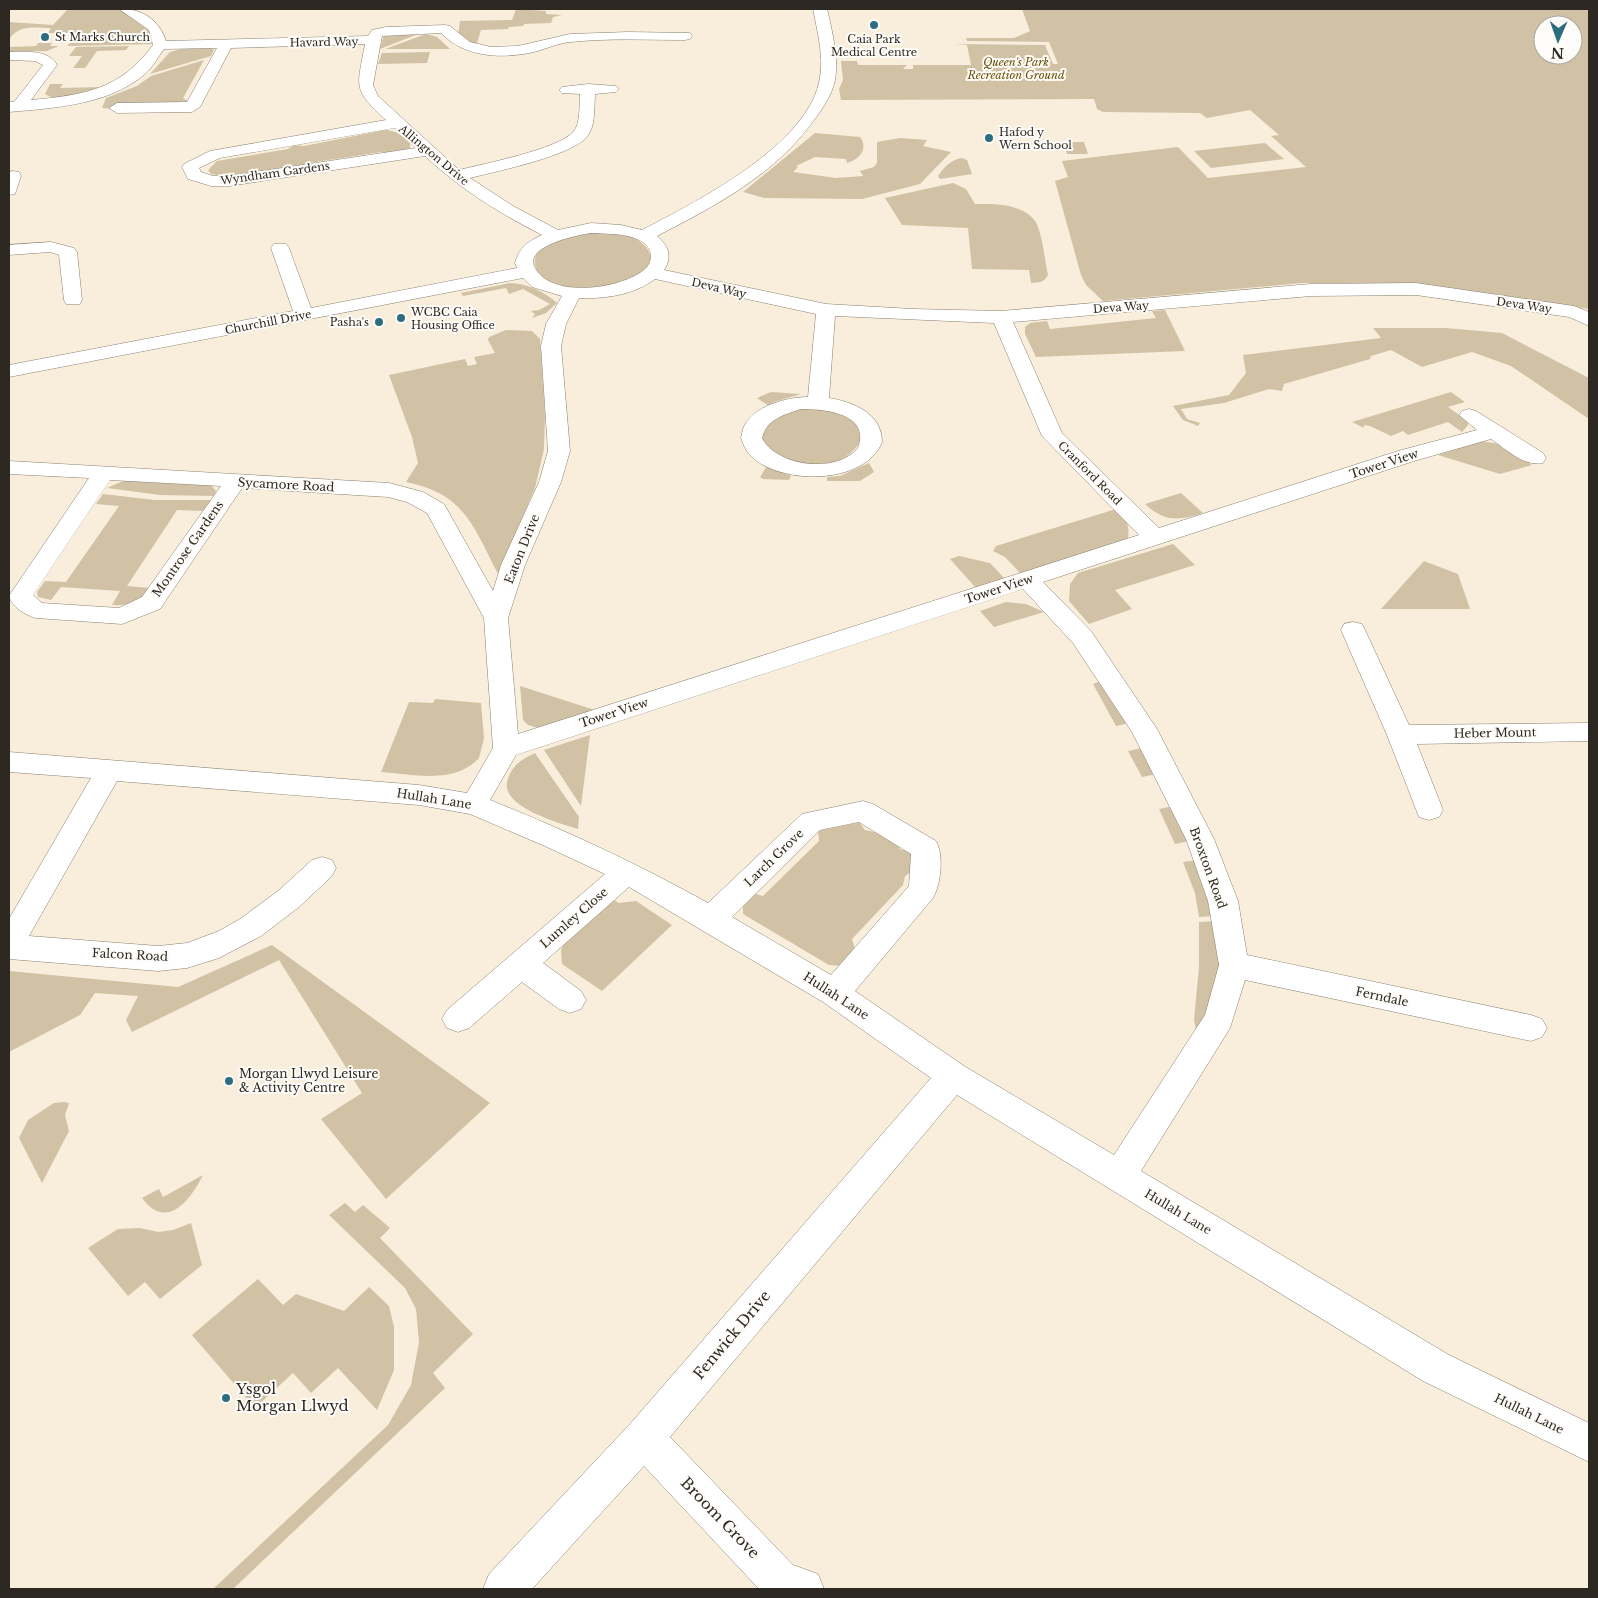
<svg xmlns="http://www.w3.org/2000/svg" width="1598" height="1598" viewBox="0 0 1598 1598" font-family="'Libre Baskerville',serif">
<rect width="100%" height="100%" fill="#f8eedb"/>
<!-- green -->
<g fill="#d1c2a5" fill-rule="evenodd">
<path d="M 68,9 L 119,9 L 153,28 L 154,44 L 67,46 L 80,33 L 48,33 L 51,28 C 33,28 21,24 9,39 L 9,22 L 53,25 Z"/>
<path d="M 516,9 L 546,11 L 546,14 L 562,15 L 553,17 L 551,23 L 524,24 L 523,26 L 509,27 L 508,29 L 481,30 L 477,43 L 467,43 L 458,36 L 460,21 L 512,20 Z"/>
<path d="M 1022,9 L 1589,9 L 1589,309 L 1412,283 L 1302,283 L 1103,301 L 1086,285 L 1081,275 L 1055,181 L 1068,177 L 1062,161 L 1178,147 L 1208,178 L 1306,167 L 1271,136 L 1279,135 L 1250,110 L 1207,118 L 1200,113 L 1103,112 L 1097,109 L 1094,99 L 841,100 L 839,89 L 843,80 L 841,61 L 857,61 L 858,65 L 907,65 L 903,69 L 913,69 L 913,65 L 971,65 L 967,45 L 954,44 L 1045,45 L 1053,64 L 1058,64 L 1049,42 L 967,41 L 966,38 L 1014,38 L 1030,31 ZM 1543,25 L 1573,25 L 1573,55 L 1543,55 Z"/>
<path d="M 423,32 L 380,49 L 384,35 Z"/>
<path d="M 426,34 L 437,37 L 450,49 L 385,49 Z"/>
<path d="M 38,43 L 52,43 L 50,46 L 59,46 L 47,51 L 9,52 L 9,47 L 36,46 Z"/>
<path d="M 129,46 L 126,50 L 97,51 L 85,68 L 73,68 L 82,56 L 69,56 L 76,47 Z"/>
<path d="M 210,48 L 214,50 L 211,56 L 150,74 L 170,52 L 181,49 Z"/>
<path d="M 430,52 L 427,63 L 378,64 L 382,53 Z"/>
<path d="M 204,60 L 183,98 L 188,101 L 115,109 L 102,108 L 106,98 L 137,86 L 151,76 Z"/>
<path d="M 50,84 L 63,84 L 60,88 L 102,87 C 87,92 59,104 45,94 Z"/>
<path d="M 385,130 C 397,131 402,135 410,143 L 410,148 C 403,153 389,154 381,152 L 309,163 L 302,167 L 228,177 L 211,174 L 208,170 L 217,161 L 288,149 L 294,145 L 304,146 Z"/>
<path d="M 815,133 L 860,137 C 869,148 859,160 847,163 L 846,159 L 815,157 L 796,166 L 798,167 L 793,172 L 836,178 L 863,176 L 860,171 L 874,167 L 877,163 L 877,142 L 900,138 L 927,140 L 923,146 L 951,152 L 920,184 L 862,199 L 764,198 L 743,192 Z"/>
<path d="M 1064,142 L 1084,142 L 1088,154 L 1067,154 Z"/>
<path d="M 1265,143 L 1284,159 L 1211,168 L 1194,151 Z"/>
<path d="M 962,158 L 967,160 L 972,174 L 940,179 L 938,176 C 944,167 952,159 962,158 Z"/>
<path d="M 953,183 L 966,189 L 975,204 C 994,204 1022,203 1035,221 C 1042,231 1045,262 1048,275 C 1044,283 1039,282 1031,283 L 1029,270 L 972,269 L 968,228 L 902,225 L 885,198 Z"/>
<path d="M 581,232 C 593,233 607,231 619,233 C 646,238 667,262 633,279 C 609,290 576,292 551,282 C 532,274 528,254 548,243 C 558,238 570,236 581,232 Z"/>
<path d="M 510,283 C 526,283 545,292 557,303 L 546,313 L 532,318 L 535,314 L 531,311 L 539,310 L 550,304 L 523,289 L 509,294 L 506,288 L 463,296 L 461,293 Z"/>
<path d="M 1165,310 L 1185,351 L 1036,357 L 1025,334 L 1025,327 L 1030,323 L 1047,321 L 1050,329 L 1156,318 L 1152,311 Z"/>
<path d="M 1373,328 L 1446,328 L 1502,333 L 1589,378 L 1589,419 L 1511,366 L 1472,352 L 1422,367 L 1391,350 L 1371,356 L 1370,359 L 1284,384 L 1282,391 L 1269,389 L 1224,403 L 1181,409 L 1187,419 L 1200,423 L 1198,426 L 1183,420 L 1173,406 L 1229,395 L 1246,373 L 1243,355 L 1381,338 Z"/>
<path d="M 506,330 L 532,331 L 540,339 L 545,415 L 544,449 L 535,488 L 498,574 C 473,526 465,494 406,482 L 418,463 L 412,437 L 389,375 L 465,359 L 468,366 L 477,364 L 474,357 L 495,353 L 488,340 L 489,337 Z"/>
<path d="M 771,392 L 801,394 L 774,402 L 769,406 L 757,398 Z"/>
<path d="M 1451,392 L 1465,402 L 1448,407 L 1468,421 L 1468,425 L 1462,432 L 1448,422 L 1408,435 L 1403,431 L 1391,436 L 1370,426 L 1364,425 L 1364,428 L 1352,422 Z"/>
<path d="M 811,408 C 909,416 844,491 777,456 C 771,453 767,444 762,439 C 766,415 790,410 811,408 Z"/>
<path d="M 1481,441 L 1499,444 L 1532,465 L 1500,474 L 1438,455 Z"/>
<path d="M 869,463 L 874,472 L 860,481 L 827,481 L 827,477 L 840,476 Z"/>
<path d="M 767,466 L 791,476 L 789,480 L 763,479 L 760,477 Z"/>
<path d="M 133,480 L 204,484 L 212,486 L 216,491 L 214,496 L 160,495 L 107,488 L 123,481 Z"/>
<path d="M 1181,493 L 1203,513 C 1179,521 1164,522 1145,504 Z"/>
<path d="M 103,494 L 155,500 L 211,500 L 204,511 L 177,510 L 127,586 L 150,588 C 142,602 127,606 112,605 L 120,591 L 61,587 L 51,600 L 38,597 L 37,592 L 45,581 L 66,582 L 119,506 L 96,504 Z"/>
<path d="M 1116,509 C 1126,518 1130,524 1128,538 L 1120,544 L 1043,570 L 1040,567 L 1020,573 L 1005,557 L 993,551 L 996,546 Z"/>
<path d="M 1173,544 L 1195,565 L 1115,590 L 1132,609 L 1089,624 L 1069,601 L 1070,584 L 1078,573 Z"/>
<path d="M 959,556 L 990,563 L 1005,579 L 976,588 L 950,559 Z"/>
<path d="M 1424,561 L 1458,574 L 1470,609 L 1381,609 Z"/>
<path d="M 1006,602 L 1026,604 L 1044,612 L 994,627 L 980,611 Z"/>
<path d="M 1101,681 L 1129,723 L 1116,726 L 1093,684 Z"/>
<path d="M 520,686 L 604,713 L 538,728 L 528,725 L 523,720 Z"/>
<path d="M 435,699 L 481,703 L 484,738 L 479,758 C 454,785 413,774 381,772 L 409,702 L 433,703 Z"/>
<path d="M 590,735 L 581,806 L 544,750 Z"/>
<path d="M 1142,748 L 1157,774 L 1142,777 L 1128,751 Z"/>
<path d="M 535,753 L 579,817 L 578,829 C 560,823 497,806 508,779 C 513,764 521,760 535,753 Z"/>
<path d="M 1174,806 L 1189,841 L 1175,844 L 1159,809 Z"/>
<path d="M 859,822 L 865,830 C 878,832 894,839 901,850 L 912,850 L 917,868 L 905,876 L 903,885 L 852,939 L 856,952 L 842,966 L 829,965 L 743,914 L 743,906 L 752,893 L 763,896 L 767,892 L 819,841 L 818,831 L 828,825 Z"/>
<path d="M 1198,860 L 1215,916 L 1199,917 L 1195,893 L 1183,862 Z"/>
<path d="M 612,899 L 619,903 L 636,901 L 672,925 L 602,991 L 562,964 L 561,950 L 564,942 Z"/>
<path d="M 1217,921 L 1224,953 L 1211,1013 L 1196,1030 L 1194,1020 L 1199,967 L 1199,922 Z"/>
<path d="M 272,945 L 490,1103 L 386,1199 L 321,1119 L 362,1093 L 279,960 L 132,1032 L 126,1020 L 138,996 L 95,993 L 80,1015 L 9,1052 L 9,971 L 178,987 Z"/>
<path d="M 64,1102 L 69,1103 L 65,1115 L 69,1131 L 42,1183 L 19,1138 L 28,1120 L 54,1103 Z"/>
<path d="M 203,1175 C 191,1199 167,1232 142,1198 L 159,1189 L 163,1197 Z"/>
<path d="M 345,1203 L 355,1212 L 363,1205 L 390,1228 L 380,1238 L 473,1334 L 433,1373 L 445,1388 L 233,1589 L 213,1589 L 388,1425 L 411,1385 L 419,1342 L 416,1309 L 405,1288 L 329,1215 Z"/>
<path d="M 191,1223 L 202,1265 L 160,1299 L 145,1282 L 128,1296 L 88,1248 L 118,1229 L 140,1228 L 158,1232 L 173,1230 Z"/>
<path d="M 258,1279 L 283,1305 L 296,1294 L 344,1311 L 369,1287 L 389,1306 L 394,1327 L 394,1370 L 377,1410 L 338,1368 L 311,1393 L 293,1373 L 255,1408 L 192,1335 Z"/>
</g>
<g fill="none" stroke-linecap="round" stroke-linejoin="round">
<!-- minor casing -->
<g stroke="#89806f" stroke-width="1">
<g id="minor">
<path d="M 119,9 C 141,8 159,19 166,41 L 368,36 L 372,30 L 386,27 L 445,25 L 450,26 L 470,42 L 491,47 L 518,46 L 570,34 L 628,32 L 690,33 L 692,36 L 690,39 L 685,40 C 647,40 608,38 571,42 C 558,43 546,49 534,52 C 502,59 465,58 441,33 L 382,36 L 373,85 L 378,96 L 459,170 C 483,164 559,149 573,132 C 581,124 579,105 580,94 L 562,93 L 559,90 L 562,87 L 588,84 L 616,86 L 619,89 L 616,92 L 595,94 C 594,108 596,127 586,138 C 567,157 497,171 470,178 L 513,206 L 558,230 L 591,223 L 621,225 L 642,230 C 696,202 811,144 820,77 C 824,56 817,30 813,9 L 827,9 C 832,30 839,59 835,80 C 832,95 823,108 814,120 C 775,175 715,206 657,236 C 668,245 673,257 664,270 L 826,304 L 913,309 L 1001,311 L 1311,284 L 1416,283 L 1574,306 L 1589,312 L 1589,326 L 1569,317 L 1416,295 L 1311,296 L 1013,322 L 1062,433 L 1159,528 L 1398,451 L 1477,430 L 1459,415 L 1462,411 L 1469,409 L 1476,411 L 1543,453 L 1546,458 L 1543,463 C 1524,467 1506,449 1491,439 L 1414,461 L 1043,582 L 1091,631 L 1157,729 L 1214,839 L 1238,901 L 1247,955 L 1531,1015 L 1542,1019 L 1547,1028 L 1542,1037 L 1531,1041 L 1245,980 L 1230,1028 L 1141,1171 L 1449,1355 L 1589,1423 L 1589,1462 L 1423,1381 L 957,1095 L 670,1437 L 793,1565 L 818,1574 L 824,1589 L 759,1589 L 644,1466 L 532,1589 L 483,1589 L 489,1574 L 630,1424 L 931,1078 L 823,1002 L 629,887 L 543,963 L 581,991 L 586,1000 L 581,1009 L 570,1013 L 559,1009 L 522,982 L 469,1028 L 458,1032 L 447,1028 L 442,1019 L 447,1010 L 605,874 L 547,847 L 470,814 L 419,805 L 117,781 L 29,936 L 158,946 L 187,943 L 219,931 L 240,919 L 278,891 L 312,860 L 322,857 L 332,860 L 336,868 L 332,876 L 299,907 L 261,936 L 219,958 L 187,968 L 158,971 L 9,959 L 9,919 L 91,778 L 9,772 L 9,752 L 419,785 L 467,793 L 493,748 L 484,618 L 427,513 L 407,502 L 388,497 L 242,488 L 160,609 L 122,624 L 36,618 C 25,615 12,607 9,596 L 89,478 L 9,474 L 9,461 L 389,483 L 423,492 L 444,504 L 493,591 L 501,565 L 539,482 L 548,451 L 541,346 L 546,324 L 562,296 L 532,287 L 523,278 L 9,377 L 9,365 L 293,311 L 271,248 L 274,244 L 286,244 L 289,248 L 311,308 L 517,268 L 515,263 C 519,248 528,241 542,235 C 499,213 460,189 425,156 L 229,186 L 211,186 L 188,179 L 182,167 L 184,164 L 210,151 L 386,120 C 352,89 357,88 365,44 L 231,48 L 200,107 L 192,112 L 117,113 L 109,108 L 117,103 L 187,102 L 217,48 L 164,49 C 158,57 153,67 145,74 C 109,105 54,108 9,112 L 9,102 L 14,102 L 43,65 L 35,61 L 9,60 L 9,52 C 24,52 49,49 57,65 L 31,100 C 84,95 120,90 153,45 L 149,30 ZM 395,128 L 416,148 L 229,176 L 213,176 L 201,172 L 199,168 L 220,158 ZM 591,233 C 608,234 648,232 651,255 C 651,260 649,266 645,269 C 623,289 549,300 534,266 C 526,245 578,235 591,233 ZM 655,279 L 816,314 L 808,397 C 789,397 757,405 746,423 C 743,427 742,433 741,438 C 743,444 746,451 750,455 C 779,486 866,485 882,442 C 882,413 853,402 829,398 L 835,316 L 994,323 L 1042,436 L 1139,535 L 518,734 L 508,618 L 525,565 L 561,482 L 570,451 L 561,346 L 566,324 L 579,298 C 605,299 634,295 655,279 ZM 801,409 C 824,409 871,413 858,448 C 837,474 777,467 762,438 C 767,419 783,415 801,409 ZM 110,480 L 221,486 L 142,597 L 119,608 L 42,603 L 33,595 ZM 1023,589 L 1073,643 L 1132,732 L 1186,839 L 1208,901 L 1219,965 L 1205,1015 L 1114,1155 L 964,1066 L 855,991 L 933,898 C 941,884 944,855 936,841 L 873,804 L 863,801 L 802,814 L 708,903 C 636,863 567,831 490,800 L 516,755 ZM 859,822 L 911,854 L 909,886 L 831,975 L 732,917 L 820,830 Z"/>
<path d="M 13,171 L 19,172 L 21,176 L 15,194 L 9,195 L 9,172 Z"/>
<path d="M 51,242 L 74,248 L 77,252 L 82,300 L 80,304 L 66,304 L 64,300 L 59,255 L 50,252 L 9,255 L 9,245 Z"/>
<path d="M 1353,622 L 1362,624 L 1365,630 L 1409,725 L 1589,723 L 1589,741 L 1417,744 L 1443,810 L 1439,817 L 1429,820 L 1419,817 L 1387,735 L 1341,630 L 1344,624 Z"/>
</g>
</g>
<!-- minor -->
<use href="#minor" fill="#fff" fill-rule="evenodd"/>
</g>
<!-- markers -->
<g fill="#2c6d80" stroke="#fefcf8" stroke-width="2">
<circle cx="874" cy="25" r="5"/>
<circle cx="45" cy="37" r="5"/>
<circle cx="989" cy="138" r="5"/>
<circle cx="401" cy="318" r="5"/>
<circle cx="379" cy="322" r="5"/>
<circle cx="229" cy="1081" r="5"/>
<circle cx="226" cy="1398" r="5"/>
</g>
<g text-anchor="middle" stroke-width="4" stroke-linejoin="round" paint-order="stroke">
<!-- far-poi labels -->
<g font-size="11" fill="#2d2922" stroke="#fefcf8" text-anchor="start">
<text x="55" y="41">St Marks Church</text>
<text x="874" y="43" text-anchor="middle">Caia Park<tspan x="874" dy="13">Medical Centre</tspan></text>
<text x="999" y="136">Hafod y<tspan x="999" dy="13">Wern School</tspan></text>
<text x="411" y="316">WCBC Caia<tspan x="411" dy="13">Housing Office</tspan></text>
<text x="369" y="326" text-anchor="end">Pasha's</text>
</g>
<!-- far-street labels -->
<g font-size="11" fill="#2d2922" stroke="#fefcf8">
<text transform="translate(324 42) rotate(-1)" y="4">Havard Way</text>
<text transform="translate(434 155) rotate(40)" y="4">Allington Drive</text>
<text transform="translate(275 173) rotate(-8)" y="4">Wyndham Gardens</text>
<text transform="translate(719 288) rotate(13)" y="4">Deva Way</text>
<text transform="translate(1524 305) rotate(8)" y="4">Deva Way</text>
<text transform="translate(1121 307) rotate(-4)" y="4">Deva Way</text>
<text transform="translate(268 322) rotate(-11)" y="4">Churchill Drive</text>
<text transform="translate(1090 473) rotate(45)" y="4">Cranford Road</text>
</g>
<!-- far-park labels -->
<g font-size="11" font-style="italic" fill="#6d4f06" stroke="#fefcf8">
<text x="1016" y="66">Queen's Park<tspan x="1016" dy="13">Recreation Ground</tspan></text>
</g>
<!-- street labels -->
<g font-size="12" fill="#2d2922" stroke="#fefcf8">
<text transform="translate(1384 464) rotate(-18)" y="4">Tower View</text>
<text transform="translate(286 485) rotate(3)" y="4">Sycamore Road</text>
<text transform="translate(188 549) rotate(-55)" y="4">Montrose Gardens</text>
<text transform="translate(522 549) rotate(-68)" y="4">Eaton Drive</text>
<text transform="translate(999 589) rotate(-18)" y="4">Tower View</text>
<text transform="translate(614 713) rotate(-18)" y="4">Tower View</text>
<text transform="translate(1495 733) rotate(-1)" y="4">Heber Mount</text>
<text transform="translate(434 799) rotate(9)" y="4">Hullah Lane</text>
<text transform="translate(774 858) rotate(-44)" y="4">Larch Grove</text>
<text transform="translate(1208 868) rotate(70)" y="4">Broxton Road</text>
<text transform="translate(574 918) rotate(-41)" y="4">Lumley Close</text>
<text transform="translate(130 955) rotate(3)" y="4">Falcon Road</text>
<text transform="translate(836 996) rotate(33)" y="4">Hullah Lane</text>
<text transform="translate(1382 997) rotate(12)" y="4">Ferndale</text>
<text transform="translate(1178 1212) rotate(31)" y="4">Hullah Lane</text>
<text transform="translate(1529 1414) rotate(26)" y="4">Hullah Lane</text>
</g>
<!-- poi labels -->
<g font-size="12" fill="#2d2922" stroke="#fefcf8" text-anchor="start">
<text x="239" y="1078">Morgan Llwyd Leisure<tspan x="239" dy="14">&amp; Activity Centre</tspan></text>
</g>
<!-- near-street labels -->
<g font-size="15" fill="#2d2922" stroke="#fefcf8">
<text transform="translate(732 1335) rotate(-50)" y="5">Fenwick Drive</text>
<text transform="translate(720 1518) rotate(46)" y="5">Broom Grove</text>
</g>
<!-- near-poi labels -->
<g font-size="15" fill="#2d2922" stroke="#fefcf8" text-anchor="start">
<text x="236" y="1394">Ysgol<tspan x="236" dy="17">Morgan Llwyd</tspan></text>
</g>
</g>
<!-- border -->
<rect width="1598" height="1598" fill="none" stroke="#2d2922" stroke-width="20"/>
<!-- north arrow -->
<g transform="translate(1558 40) rotate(182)"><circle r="24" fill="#fefcf8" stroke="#aaa8a2"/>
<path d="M0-4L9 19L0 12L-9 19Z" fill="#2c6d80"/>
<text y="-8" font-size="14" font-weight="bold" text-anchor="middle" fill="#2d2922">N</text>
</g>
</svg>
